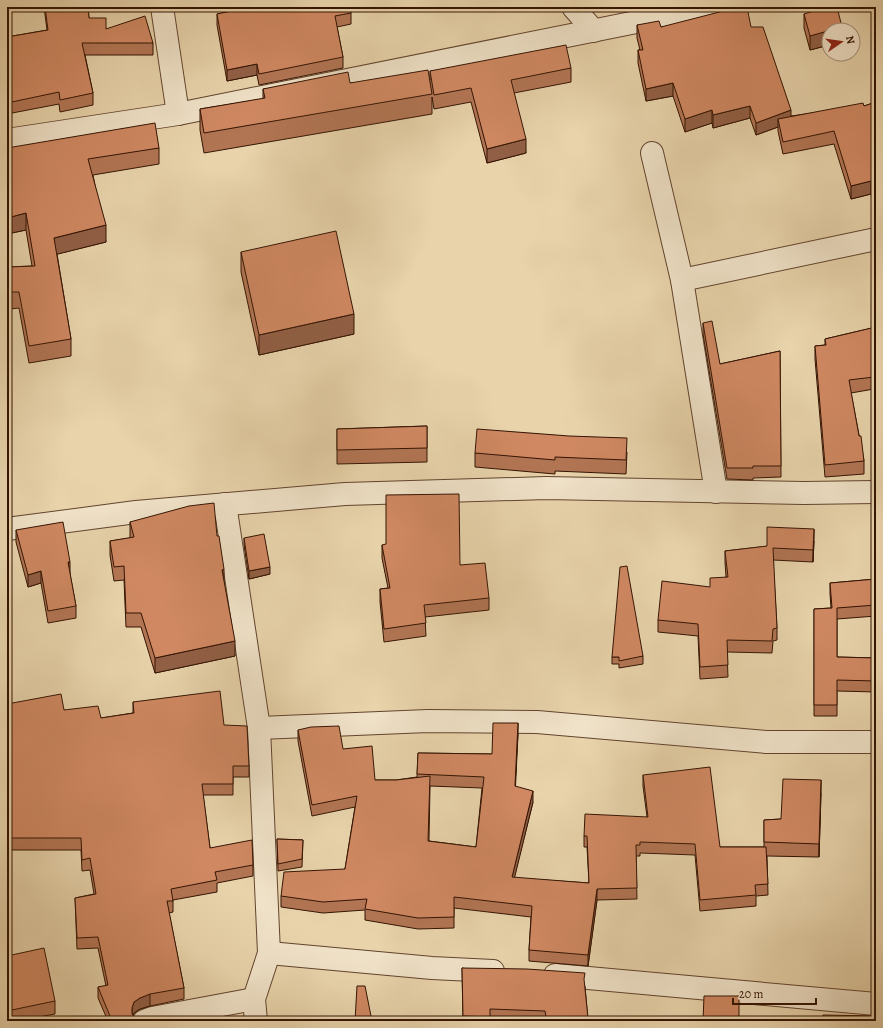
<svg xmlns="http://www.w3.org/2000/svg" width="883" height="1028" viewBox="0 0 883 1028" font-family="Alegreya,serif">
<rect width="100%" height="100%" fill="#e8d3ab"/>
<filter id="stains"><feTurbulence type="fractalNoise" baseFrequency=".005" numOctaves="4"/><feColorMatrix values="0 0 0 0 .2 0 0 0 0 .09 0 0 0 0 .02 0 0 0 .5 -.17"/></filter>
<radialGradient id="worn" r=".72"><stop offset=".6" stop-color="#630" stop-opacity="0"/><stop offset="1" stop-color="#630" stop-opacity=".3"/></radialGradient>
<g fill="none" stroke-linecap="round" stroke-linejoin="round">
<!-- minor casing -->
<g stroke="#61442d" stroke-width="24">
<g id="minor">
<path d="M 162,7 L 178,114"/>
<path d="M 573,7 L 594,31"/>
<path d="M 7,140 L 178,114 L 711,7"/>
<path d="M 652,153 L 682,280 L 716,492"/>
<path d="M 682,280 L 876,239"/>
<path d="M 225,504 L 259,728 L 269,953 L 254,999 L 256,1021"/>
<path d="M 7,529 L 136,512 L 345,494 L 546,488 L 804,493 L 876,492"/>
<path d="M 259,728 L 428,721 L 537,722 L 766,742 L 876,742"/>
<path d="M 269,953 L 432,968 L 493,971"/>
<path d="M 555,975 L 876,1004"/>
<path d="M 144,1021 L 152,1018 L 254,999"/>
</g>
</g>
<!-- minor -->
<use href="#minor" stroke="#f0e2c8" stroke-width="22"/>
</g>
<!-- wall -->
<g fill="#b27554" stroke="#341403" fill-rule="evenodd">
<path d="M 44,7 L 88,7 L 89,18 L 106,29 L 153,43 L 153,55 L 85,55 L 93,93 L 93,105 L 60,112 L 59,104 L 7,114 L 7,37 L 47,30 Z"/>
<path d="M 244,7 L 350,7 L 351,13 L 351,24 L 337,27 L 343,57 L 343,68 L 259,85 L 257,75 L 227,81 L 217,25 L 217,14 L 244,9 Z"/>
<path d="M 638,7 L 647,7 L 638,9 Z"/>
<path d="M 804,14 L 842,30 L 829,30 L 829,45 L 810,50 L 804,28 Z"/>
<path d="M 637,25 L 661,27 L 751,27 L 791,116 L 864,106 L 876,102 L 876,210 L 875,211 L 871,194 L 851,199 L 834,144 L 783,154 L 778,131 L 778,127 L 756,135 L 750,118 L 713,128 L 712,123 L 685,132 L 673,96 L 646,101 L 638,63 L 638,50 L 640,50 L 637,38 Z"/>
<path d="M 571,68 L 571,82 L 514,93 L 526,153 L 487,163 L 471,102 L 434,109 L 432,97 L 432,114 L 204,153 L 200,130 L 200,109 L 263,99 L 263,89 L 350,83 L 430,80 L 430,71 Z"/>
<path d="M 7,148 L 159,148 L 159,164 L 93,175 L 106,242 L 57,254 L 71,339 L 71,356 L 29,363 L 19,308 L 10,309 L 8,267 L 32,266 L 26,230 L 7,234 Z"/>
<path d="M 241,252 L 354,334 L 259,355 L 241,272 Z"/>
<path d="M 703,323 L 720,364 L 780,351 L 781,477 L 753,478 L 753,480 L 727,479 L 703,334 Z"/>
<path d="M 876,327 L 876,371 L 874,372 L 874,389 L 851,393 L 864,461 L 864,474 L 825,477 L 815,359 L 815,346 L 825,345 L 825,339 Z"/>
<path d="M 427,426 L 427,462 L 337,464 L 337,429 Z"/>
<path d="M 627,452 L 626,474 L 555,471 L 555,474 L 475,467 L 475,453 Z"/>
<path d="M 130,522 L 217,536 L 235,656 L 155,673 L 141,627 L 126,627 L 124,580 L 114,581 L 110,555 L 110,541 L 130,538 Z"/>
<path d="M 16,530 L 70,574 L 76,606 L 76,618 L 48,623 L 41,583 L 28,587 L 16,542 Z"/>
<path d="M 244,538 L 270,574 L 249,579 L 244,545 Z"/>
<path d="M 814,541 L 813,562 L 773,560 L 777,628 L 777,640 L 773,641 L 772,653 L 727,652 L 728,677 L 700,679 L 698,636 L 658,632 L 658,620 L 726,577 L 725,562 L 725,551 Z"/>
<path d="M 382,545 L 460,565 L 489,598 L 489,610 L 425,617 L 426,636 L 384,642 L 380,602 L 380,589 L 388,588 L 382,558 Z"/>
<path d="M 876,579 L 876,616 L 837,619 L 837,657 L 876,658 L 876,692 L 837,691 L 837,716 L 814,716 L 814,609 L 831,608 L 830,594 L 830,583 Z"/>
<path d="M 643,656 L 643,664 L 619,668 L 619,664 L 612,664 L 612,657 Z"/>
<path d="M 133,702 L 224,725 L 249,766 L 249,777 L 233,777 L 233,795 L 203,795 L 210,848 L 253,865 L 253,876 L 217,883 L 217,892 L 173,900 L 173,912 L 169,913 L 184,988 L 184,999 L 150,1006 L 140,1009 L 134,1013 L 133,1015 L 136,1019 L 140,1021 L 108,1021 L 98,998 L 98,987 L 106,986 L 98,948 L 77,949 L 75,898 L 94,894 L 90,870 L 82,871 L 81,850 L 7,850 L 7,704 L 64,710 L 101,718 L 133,713 Z"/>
<path d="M 298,730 L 343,749 L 375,780 L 396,780 L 417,777 L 418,753 L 492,754 L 518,734 L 515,786 L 533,802 L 514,878 L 589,883 L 587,847 L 584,847 L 584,836 L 647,817 L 643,786 L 643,775 L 720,847 L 764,847 L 764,820 L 781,819 L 821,793 L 819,857 L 767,856 L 768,895 L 756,896 L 756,906 L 700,911 L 695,855 L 640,853 L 640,856 L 636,856 L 637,899 L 597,900 L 588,966 L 529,961 L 529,950 L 531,917 L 454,908 L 454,928 L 418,929 L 365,920 L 365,910 L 323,913 L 281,907 L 281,896 L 345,869 L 355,807 L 312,816 L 298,741 ZM 430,786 L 482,788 L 476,847 L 429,841 Z"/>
<path d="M 277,839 L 303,840 L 302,867 L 278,871 Z"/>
<path d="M 7,956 L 55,1001 L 55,1014 L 18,1021 L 7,1021 Z"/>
<path d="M 462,968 L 585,986 L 588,1021 L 463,1021 Z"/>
</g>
<!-- shaded-wall -->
<g fill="#915f45" stroke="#341403">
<path d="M 842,27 L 842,30 L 831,30 Z"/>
<path d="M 829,30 L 829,45 L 810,50 L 810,36 Z"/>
<path d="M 257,64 L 257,75 L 227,81 L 227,70 Z"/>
<path d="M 673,83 L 673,96 L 646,101 L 646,89 Z"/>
<path d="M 750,106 L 750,118 L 713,128 L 713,115 Z"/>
<path d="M 712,110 L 712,123 L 685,132 L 685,119 Z"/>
<path d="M 791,110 L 791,123 L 778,119 L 778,127 L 756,135 L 756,123 Z"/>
<path d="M 526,139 L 526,153 L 487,163 L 487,149 Z"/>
<path d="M 871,181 L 871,194 L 851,199 L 851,186 Z"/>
<path d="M 875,198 L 876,198 L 876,210 L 875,211 Z"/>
<path d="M 26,213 L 26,230 L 7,234 L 7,218 Z"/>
<path d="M 106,225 L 106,242 L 54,255 L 54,238 Z"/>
<path d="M 354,314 L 354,334 L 259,355 L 259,335 Z"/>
<path d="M 814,529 L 814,541 L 813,562 L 813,550 Z"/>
<path d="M 68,562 L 70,562 L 70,574 Z"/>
<path d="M 270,567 L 270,574 L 249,579 L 249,571 Z"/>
<path d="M 224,569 L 224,584 L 222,570 Z"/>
<path d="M 41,571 L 41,583 L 28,587 L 28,575 Z"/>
<path d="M 235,641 L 235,656 L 155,673 L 155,658 Z"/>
<path d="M 518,723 L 518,734 L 515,797 L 515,786 Z"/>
<path d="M 821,780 L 821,793 L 819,857 L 819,844 Z"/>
<path d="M 533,791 L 533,802 L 512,888 L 512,877 Z"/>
<path d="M 597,889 L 597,900 L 588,966 L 588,955 Z"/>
<path d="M 150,994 L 150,1006 L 140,1009 L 134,1013 L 132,1019 L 132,1008 L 134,1002 L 140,998 Z"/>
</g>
<!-- building -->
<g fill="#cf8862" stroke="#341403">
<path d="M 45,7 L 88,7 L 89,18 L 106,18 L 106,29 L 145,16 L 153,43 L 82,43 L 93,93 L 60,100 L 59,92 L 7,103 L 7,37 L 48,30 Z"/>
<path d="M 246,7 L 350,7 L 351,13 L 335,16 L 343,57 L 259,74 L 257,64 L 227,70 L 217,14 L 246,8 Z"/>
<path d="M 739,7 L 747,7 L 751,27 L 763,27 L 791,110 L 756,123 L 750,106 L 713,115 L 712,110 L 685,119 L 673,83 L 646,89 L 638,50 L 643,50 L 637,25 L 659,21 L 661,27 Z"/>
<path d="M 827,7 L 837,7 L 842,27 L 810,36 L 804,14 Z"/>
<path d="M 566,45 L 571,68 L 511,80 L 526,139 L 487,149 L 471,88 L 434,95 L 430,71 Z"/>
<path d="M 428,70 L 432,94 L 204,133 L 200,109 L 265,98 L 263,89 L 348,72 L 350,83 Z"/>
<path d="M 876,102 L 876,198 L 875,198 L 871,181 L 851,186 L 834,131 L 783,142 L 778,119 L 863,103 L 864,106 Z"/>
<path d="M 155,123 L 159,148 L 88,159 L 106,225 L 54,238 L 71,339 L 29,346 L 19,292 L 10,292 L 8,267 L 35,266 L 26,213 L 7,218 L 7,148 Z"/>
<path d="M 336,231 L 354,314 L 259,335 L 241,252 Z"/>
<path d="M 712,321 L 720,364 L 780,351 L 781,466 L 753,466 L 753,468 L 727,468 L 703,323 Z"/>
<path d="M 876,327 L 876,359 L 872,359 L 874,377 L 849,380 L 859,436 L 861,436 L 864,461 L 825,465 L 815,346 L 826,345 L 825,339 Z"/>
<path d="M 427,426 L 427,448 L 337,450 L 337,429 Z"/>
<path d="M 477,429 L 569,436 L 627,438 L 626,460 L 555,457 L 555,460 L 475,453 Z"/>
<path d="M 459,494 L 460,565 L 485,563 L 489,598 L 424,605 L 426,623 L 384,629 L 380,589 L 390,588 L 382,545 L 386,544 L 386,495 Z"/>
<path d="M 214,503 L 217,536 L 219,536 L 224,569 L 222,570 L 235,641 L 155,658 L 141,613 L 126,613 L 124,566 L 114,567 L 110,541 L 134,537 L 130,522 L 189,506 Z"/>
<path d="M 63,522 L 70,562 L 68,562 L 76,606 L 48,611 L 41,571 L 28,575 L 16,530 Z"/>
<path d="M 767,527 L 814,529 L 813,550 L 773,548 L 777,628 L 773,629 L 772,641 L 727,640 L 728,665 L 700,667 L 698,624 L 658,620 L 662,581 L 710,587 L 710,578 L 728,577 L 725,551 L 767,546 Z"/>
<path d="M 264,534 L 270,567 L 249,571 L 244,538 Z"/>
<path d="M 627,566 L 643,656 L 619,661 L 619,657 L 612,657 L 620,567 Z"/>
<path d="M 876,579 L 876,605 L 837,608 L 837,657 L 876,658 L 876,681 L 837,680 L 837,705 L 814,705 L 814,609 L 832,608 L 830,583 Z"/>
<path d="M 220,691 L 224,725 L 247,726 L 249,766 L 233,766 L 233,784 L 202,784 L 210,848 L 252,840 L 253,865 L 215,872 L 217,880 L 171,889 L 173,901 L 167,901 L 184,988 L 150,994 L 140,998 L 134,1002 L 132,1008 L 132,1014 L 136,1019 L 140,1021 L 112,1021 L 98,987 L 108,985 L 98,937 L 77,938 L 75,898 L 96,894 L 90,858 L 82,860 L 81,838 L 7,838 L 7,704 L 61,694 L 64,710 L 98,706 L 101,718 L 134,713 L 133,702 Z"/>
<path d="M 493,723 L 518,723 L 515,786 L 533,791 L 512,877 L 589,883 L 587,836 L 584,836 L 585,814 L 648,817 L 643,775 L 710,767 L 720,847 L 766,847 L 768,884 L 755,885 L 756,895 L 700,900 L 695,844 L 640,842 L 640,845 L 636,845 L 637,888 L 597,889 L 588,955 L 529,950 L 532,906 L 454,897 L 454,917 L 418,918 L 365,909 L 367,899 L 323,902 L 281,896 L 284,872 L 345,869 L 357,796 L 312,805 L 298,730 L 311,727 L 339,726 L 343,749 L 372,746 L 375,780 L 396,780 L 430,776 L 428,841 L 476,847 L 484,777 L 417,774 L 418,753 L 492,754 Z"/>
<path d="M 783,779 L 821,780 L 819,844 L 764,842 L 764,820 L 781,819 Z"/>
<path d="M 277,839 L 303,840 L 302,859 L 278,864 Z"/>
<path d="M 44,948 L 55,1001 L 7,1011 L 7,956 Z"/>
<path d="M 462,968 L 527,969 L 585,973 L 584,979 L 588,1018 L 546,1017 L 545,1011 L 490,1009 L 490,1017 L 463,1016 Z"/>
<path d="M 357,986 L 365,986 L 372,1021 L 355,1021 Z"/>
<path d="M 704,996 L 739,996 L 739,1017 L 752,1017 L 752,1021 L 703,1021 Z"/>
<path d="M 823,1015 L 876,1016 L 876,1021 L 822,1021 Z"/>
</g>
<!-- margin -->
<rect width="883" height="1028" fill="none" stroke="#e8d3ab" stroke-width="24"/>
<rect x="8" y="8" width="867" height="1012" fill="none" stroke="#341403" stroke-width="2"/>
<rect x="12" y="12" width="859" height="1004" fill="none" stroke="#341403"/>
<!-- north arrow -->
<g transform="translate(841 42) rotate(77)"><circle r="19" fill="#f0e2c8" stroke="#a59079"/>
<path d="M0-3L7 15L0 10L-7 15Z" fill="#8f2418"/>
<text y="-6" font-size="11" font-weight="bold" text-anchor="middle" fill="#341403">N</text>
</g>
<!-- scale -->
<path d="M733 998v6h83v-6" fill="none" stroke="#341403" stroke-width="2"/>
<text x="739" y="998" font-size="12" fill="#341403" stroke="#f0e2c8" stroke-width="3" paint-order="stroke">20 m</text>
<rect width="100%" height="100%" filter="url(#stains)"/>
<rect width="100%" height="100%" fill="url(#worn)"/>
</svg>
